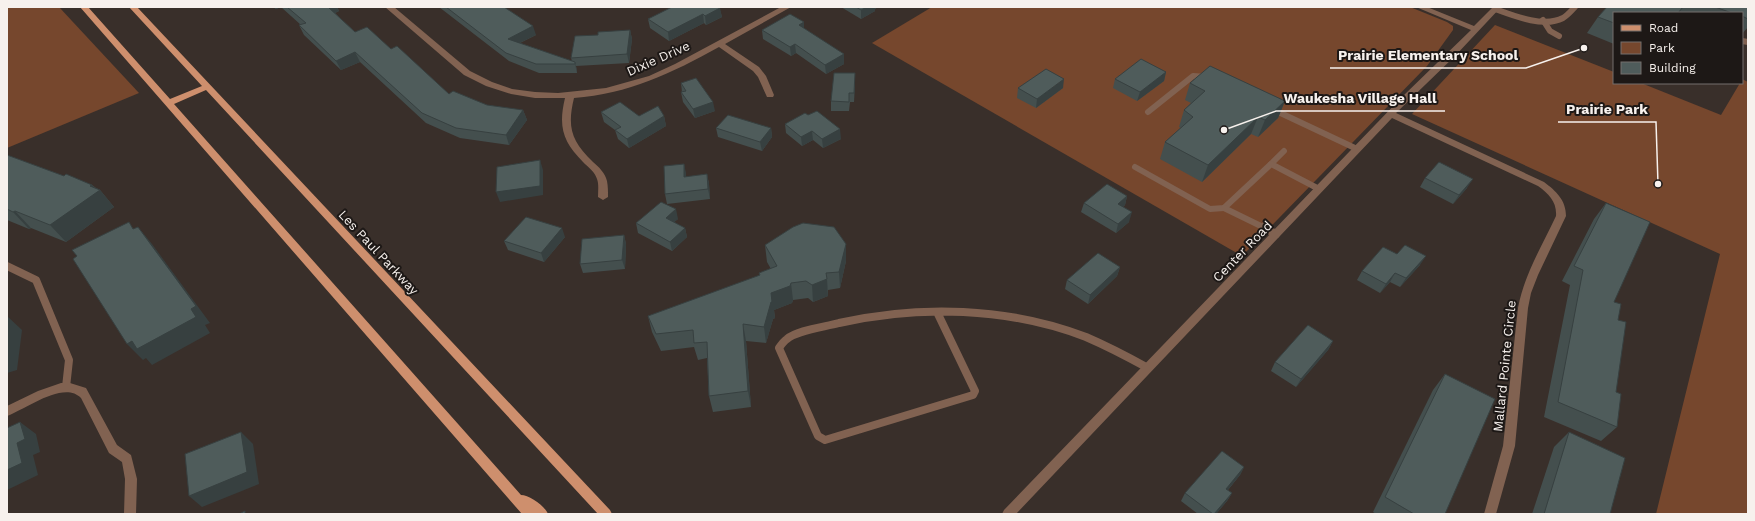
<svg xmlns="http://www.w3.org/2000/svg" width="1755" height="521" viewBox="0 0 1755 521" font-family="'Work Sans',sans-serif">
<rect width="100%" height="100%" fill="#392f2a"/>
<!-- green -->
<g fill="#76472d">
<path d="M 7,7 L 59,7 L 139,93 L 7,148 Z"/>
<path d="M 932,7 L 1410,7 L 1447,22 L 1453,26 L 1453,30 L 1427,66 L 1242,256 L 872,43 Z"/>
<path d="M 1495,25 L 1614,72 L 1614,83 L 1641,83 L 1721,115 L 1740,83 L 1742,83 L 1742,79 L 1748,82 L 1748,514 L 1656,514 L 1720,254 L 1412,114 Z"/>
</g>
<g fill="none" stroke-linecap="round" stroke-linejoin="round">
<!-- lane-far1 -->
<g stroke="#816251" stroke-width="6">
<path d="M 1495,9 C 1514,16 1544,28 1563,18 C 1568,15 1571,11 1575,7"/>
<path d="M 1543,20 L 1550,31 L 1559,36"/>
<path d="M 1742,41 L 1748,42"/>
<path d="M 1272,109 L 1357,149"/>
<path d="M 1148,112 L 1193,76 L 1207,77"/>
<path d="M 1271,164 L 1284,151"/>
<path d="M 1135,167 L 1210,209 L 1224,208 L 1271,164 L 1319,189"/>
<path d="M 1224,208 L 1265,228"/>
</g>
<!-- lane -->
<g stroke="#816251" stroke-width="8">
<path d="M 1263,227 L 1276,234"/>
<path d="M 7,266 L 36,280 L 69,360 L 66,387"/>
<path d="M 937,312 L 975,391 L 973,395 L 825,440 L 818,436 L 779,348 C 781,345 784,341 787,339 C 797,330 825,327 839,323 C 919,305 1008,307 1086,337 C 1107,346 1128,357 1148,368"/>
</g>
<!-- street -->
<g fill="#816251" fill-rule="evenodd">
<path d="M 385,7 L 394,7 L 470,71 L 492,82 L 512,89 L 535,92 L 558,93 L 606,88 L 649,76 L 675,64 L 781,7 L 791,7 L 725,44 L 759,67 L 766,76 L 774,95 L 773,97 L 767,97 L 758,77 L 753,71 L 719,47 C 672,73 628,94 574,98 C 567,127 571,141 593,162 C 599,167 605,173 607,181 C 608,186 608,192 608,197 L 603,200 L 598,197 C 598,191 599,184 597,179 C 595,172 588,167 583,162 C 563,142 558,127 565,98 L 535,98 L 511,94 L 486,86 L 464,75 Z"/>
<path d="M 1416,7 L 1427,7 L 1474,26 L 1493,7 L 1501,7 L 1455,56 L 1396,113 L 1544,182 C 1556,191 1566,200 1566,216 L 1538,275 L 1531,293 L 1528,308 L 1515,446 L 1496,514 L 1484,514 L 1503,446 L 1518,308 C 1524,275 1542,246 1556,216 C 1557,202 1549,194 1538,186 L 1392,118 L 1016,514 L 1002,514 L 1004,510 L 1402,97 L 1471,30 Z"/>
<path d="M 61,383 L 70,383 L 86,388 L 117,445 L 131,455 L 137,479 L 136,514 L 124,514 L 125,479 L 122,462 L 109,453 L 81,398 C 64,380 26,409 7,416 L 7,406 L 38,391 Z"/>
</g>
<!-- primary -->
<path fill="#ce8f6d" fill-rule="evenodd" d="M 80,7 L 88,7 L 170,99 L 202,86 L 129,7 L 137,7 L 610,510 L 612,514 L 598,514 L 206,90 L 174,104 L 521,495 C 529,495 545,506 548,514 L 522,514 Z"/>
</g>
<!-- wall -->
<g fill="#444f4e">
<path d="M 273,7 L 337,7 L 339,11 L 335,13 L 355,32 L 391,49 L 449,94 L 487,105 L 523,110 L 527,120 L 509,145 L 460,138 L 426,123 L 360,62 L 341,70 L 304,35 L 299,25 L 301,25 L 281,7 L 276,9 Z"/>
<path d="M 439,7 L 504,7 L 536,35 L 520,43 L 572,61 L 571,58 L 598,35 L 630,30 L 632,39 L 629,63 L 576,66 L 577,71 L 577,73 L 539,73 L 509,61 Z"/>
<path d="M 671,7 L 719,7 L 722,17 L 706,25 L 704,23 L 669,41 L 650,28 L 648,19 L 671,8 Z"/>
<path d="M 841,7 L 878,7 L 875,9 L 875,11 L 861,19 Z"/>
<path d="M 1607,7 L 1748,7 L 1748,27 L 1742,34 L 1742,13 L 1614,13 L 1614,44 L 1587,33 L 1598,17 Z"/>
<path d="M 804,28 L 844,64 L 826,74 L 796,53 L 791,56 L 763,39 L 762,30 Z"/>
<path d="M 1166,72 L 1164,81 L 1137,101 L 1113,88 L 1115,79 Z"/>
<path d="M 855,73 L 855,82 L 854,102 L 850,102 L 849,111 L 831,111 L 831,101 Z"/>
<path d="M 681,83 L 715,111 L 695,118 L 683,102 L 681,92 L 682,92 Z"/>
<path d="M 1190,83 L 1285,101 L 1278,118 L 1258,137 L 1251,134 L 1202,182 L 1160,159 L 1165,142 L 1181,128 L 1179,127 L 1184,110 L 1191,103 L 1185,100 Z"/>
<path d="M 1018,88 L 1063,88 L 1036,108 L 1017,98 Z"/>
<path d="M 601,112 L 639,116 L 664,116 L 666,126 L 629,148 L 618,139 L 615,130 L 604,122 Z"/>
<path d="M 785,124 L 841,139 L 823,148 L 813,140 L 802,146 L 786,133 Z"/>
<path d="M 716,128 L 771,128 L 772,137 L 762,151 L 718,137 Z"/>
<path d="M 7,155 L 64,176 L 92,185 L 96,188 L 100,190 L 114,207 L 66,242 L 31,228 L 29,229 L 7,220 Z"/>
<path d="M 684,164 L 686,177 L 707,174 L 709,184 L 710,199 L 667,204 L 665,194 Z"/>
<path d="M 1425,178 L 1467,188 L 1453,204 L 1420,187 Z"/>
<path d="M 1127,196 L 1125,205 L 1123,207 L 1129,222 L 1116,233 L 1081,212 L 1084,203 Z"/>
<path d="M 1606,203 L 1614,302 L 1618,320 L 1616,392 L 1617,427 L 1601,441 L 1544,417 L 1570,285 L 1562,281 L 1594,219 Z"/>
<path d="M 678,219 L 674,222 L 685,228 L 687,237 L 672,251 L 638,233 L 636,223 Z"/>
<path d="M 624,235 L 626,244 L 625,269 L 583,273 L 580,264 Z"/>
<path d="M 565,237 L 544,262 L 508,250 L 504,241 Z"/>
<path d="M 765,245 L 846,261 L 840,288 L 828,290 L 828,296 L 813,302 L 808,298 L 793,300 L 792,303 L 774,310 L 775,318 L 773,319 L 766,343 L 746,341 L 751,407 L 713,412 L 709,396 L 707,358 L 698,360 L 694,347 L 661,351 L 652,332 L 648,316 L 759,276 L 759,273 L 771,269 L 767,262 Z"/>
<path d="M 1397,254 L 1420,265 L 1400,287 L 1390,282 L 1380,293 L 1357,280 L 1362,271 Z"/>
<path d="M 1120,267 L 1117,276 L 1088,304 L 1065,289 L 1067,280 Z"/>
<path d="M 1333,341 L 1328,350 L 1296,387 L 1271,371 L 1275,362 Z"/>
<path d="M 1445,374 L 1445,514 L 1376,514 L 1373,512 L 1433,390 Z"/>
<path d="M 1569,432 L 1610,514 L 1532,514 L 1554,447 Z"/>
<path d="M 1244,467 L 1240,475 L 1228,490 L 1232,493 L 1227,501 L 1216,514 L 1198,514 L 1181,501 L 1185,493 Z"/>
</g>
<!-- shaded-wall -->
<g fill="#374040">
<path d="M 274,7 L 281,7 L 276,9 Z"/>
<path d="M 327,7 L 337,7 L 339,11 L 331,15 Z"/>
<path d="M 867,7 L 878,7 L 875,9 L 875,11 L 861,19 L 861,10 Z"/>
<path d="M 720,8 L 722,17 L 706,25 L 705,16 Z"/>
<path d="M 703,14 L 704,23 L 669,41 L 668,32 Z"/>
<path d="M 804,22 L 804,31 L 799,25 Z"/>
<path d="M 533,26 L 536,35 L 511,47 L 508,39 Z"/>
<path d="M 630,30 L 632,39 L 629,63 L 627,54 Z"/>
<path d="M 795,44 L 796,53 L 791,56 L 790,47 Z"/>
<path d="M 355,52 L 360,62 L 341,70 L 336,61 Z"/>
<path d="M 844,54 L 844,64 L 826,74 L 825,65 Z"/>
<path d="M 575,62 L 577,71 L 577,73 L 575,64 Z"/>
<path d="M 1166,72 L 1164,81 L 1137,101 L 1140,92 Z"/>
<path d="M 855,73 L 855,82 L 854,102 L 854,93 Z"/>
<path d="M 1064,79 L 1063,88 L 1036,108 L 1037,99 Z"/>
<path d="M 1285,101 L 1278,118 L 1258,137 L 1265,120 Z"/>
<path d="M 713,102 L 715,111 L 695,118 L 693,109 Z"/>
<path d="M 523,110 L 527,120 L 509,145 L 506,135 Z"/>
<path d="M 664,116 L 666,126 L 629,148 L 627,139 Z"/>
<path d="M 1258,117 L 1251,134 L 1202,182 L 1208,165 Z"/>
<path d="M 771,128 L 772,137 L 762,151 L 760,142 Z"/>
<path d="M 840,129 L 841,139 L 823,148 L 822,139 Z"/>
<path d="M 812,131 L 813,140 L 802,146 L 801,137 Z"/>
<path d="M 540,160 L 543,170 L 543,195 L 500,202 L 496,192 Z"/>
<path d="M 684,164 L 686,173 L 686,186 L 684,177 Z"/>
<path d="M 707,174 L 709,184 L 710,199 L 708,189 Z"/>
<path d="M 1473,179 L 1467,188 L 1453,204 L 1459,195 Z"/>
<path d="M 92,185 L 98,191 L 100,190 L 114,207 L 66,242 L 50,225 L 90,186 Z"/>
<path d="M 1127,196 L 1125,205 L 1115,213 L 1118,204 Z"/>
<path d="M 676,209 L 678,219 L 668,227 L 666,218 Z"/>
<path d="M 15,211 L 31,228 L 29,229 L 13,212 Z"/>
<path d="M 1132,212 L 1129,222 L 1116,233 L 1118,224 Z"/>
<path d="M 138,227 L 152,244 L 210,323 L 205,325 L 210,333 L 152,365 L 146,358 L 143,360 L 127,344 L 191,309 Z"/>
<path d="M 562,228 L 565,237 L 544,262 L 541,253 Z"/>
<path d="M 685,228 L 687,237 L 672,251 L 670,242 Z"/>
<path d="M 624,235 L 626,244 L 625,269 L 622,260 Z"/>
<path d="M 846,244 L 846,261 L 840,288 L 839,272 Z"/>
<path d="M 1426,256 L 1420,265 L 1400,287 L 1406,278 Z"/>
<path d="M 1120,267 L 1117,276 L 1088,304 L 1090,295 Z"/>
<path d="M 1395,273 L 1390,282 L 1380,293 L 1386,284 Z"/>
<path d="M 827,279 L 828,296 L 813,302 L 812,285 Z"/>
<path d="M 791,283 L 793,300 L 792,303 L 774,310 L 775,318 L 773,319 L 766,343 L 764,327 L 771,293 Z"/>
<path d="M 7,316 L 22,330 L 17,370 L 7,373 Z"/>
<path d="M 743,324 L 746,341 L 751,407 L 748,391 Z"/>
<path d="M 1333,341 L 1328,350 L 1296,387 L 1301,379 Z"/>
<path d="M 20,422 L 36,434 L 40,452 L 33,455 L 38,475 L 7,490 L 7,470 L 17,443 Z"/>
<path d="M 241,432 L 253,444 L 259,484 L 202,507 L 189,496 Z"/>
<path d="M 1244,467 L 1240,475 L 1222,497 L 1226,489 Z"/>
<path d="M 1232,493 L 1227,501 L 1216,514 L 1214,514 Z"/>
</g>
<!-- building -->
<g fill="#4f5c5b" stroke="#374040">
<path d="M 287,7 L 328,7 L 355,32 L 367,27 L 391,49 L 397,46 L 449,94 L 453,91 L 487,105 L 523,110 L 506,135 L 456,128 L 422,113 L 355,52 L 336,61 L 299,25 L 306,23 Z"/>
<path d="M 446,7 L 504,7 L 533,26 L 508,39 L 575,62 L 575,64 L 536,64 L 506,53 Z"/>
<path d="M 672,7 L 719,7 L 720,8 L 705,16 L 703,14 L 668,32 L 648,19 Z"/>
<path d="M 856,7 L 867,7 L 861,10 Z"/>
<path d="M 1607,7 L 1683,7 L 1678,13 L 1614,13 L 1614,23 L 1598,17 Z"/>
<path d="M 1715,7 L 1748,7 L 1748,19 L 1742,16 L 1742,13 L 1732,13 Z"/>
<path d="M 790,14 L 804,22 L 799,25 L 844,54 L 825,65 L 795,44 L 790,47 L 762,30 Z"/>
<path d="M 630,30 L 627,54 L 571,58 L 575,36 L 598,35 L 598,32 Z"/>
<path d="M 1141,59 L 1166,72 L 1140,92 L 1115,79 Z"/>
<path d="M 1210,66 L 1285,101 L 1265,120 L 1258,117 L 1208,165 L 1165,142 L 1193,117 L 1184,110 L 1205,91 L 1190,83 Z"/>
<path d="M 1046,69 L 1064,79 L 1037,99 L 1018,88 Z"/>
<path d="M 834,73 L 855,73 L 854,93 L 849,93 L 849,102 L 831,101 Z"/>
<path d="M 696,78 L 713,102 L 693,109 L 681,92 L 686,91 L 681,83 Z"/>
<path d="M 620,102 L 639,116 L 658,106 L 664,116 L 627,139 L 615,130 L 621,127 L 601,112 Z"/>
<path d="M 817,111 L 840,129 L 822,139 L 812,131 L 801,137 L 785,124 L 805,113 L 808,115 Z"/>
<path d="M 728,115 L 771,128 L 760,142 L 716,128 Z"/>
<path d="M 7,155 L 64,176 L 66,174 L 92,185 L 90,186 L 100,190 L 50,225 L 15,211 L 13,212 L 7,209 Z"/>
<path d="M 540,160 L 540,186 L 496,192 L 497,167 Z"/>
<path d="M 1439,162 L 1473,179 L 1459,195 L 1425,178 Z"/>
<path d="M 684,164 L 684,177 L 707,174 L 708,189 L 665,194 L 664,166 Z"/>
<path d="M 1107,184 L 1127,196 L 1118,204 L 1132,212 L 1118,224 L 1084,203 Z"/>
<path d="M 661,202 L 676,209 L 666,218 L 685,228 L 670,242 L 636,223 Z"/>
<path d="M 1606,203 L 1650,222 L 1614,302 L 1621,304 L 1618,320 L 1626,322 L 1616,392 L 1621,394 L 1617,427 L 1558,402 L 1583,270 L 1574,266 Z"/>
<path d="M 526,217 L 562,228 L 541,253 L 504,241 Z"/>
<path d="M 129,222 L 133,229 L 138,227 L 196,306 L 191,309 L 196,317 L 137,349 L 132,341 L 127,344 L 73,259 L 77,256 L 72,250 Z"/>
<path d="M 803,223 L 834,227 L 846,244 L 839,272 L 826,273 L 827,279 L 812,285 L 806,281 L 791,283 L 790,286 L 771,293 L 772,302 L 771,302 L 764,327 L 743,324 L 748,391 L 709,396 L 707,342 L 694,343 L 693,330 L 656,334 L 648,316 L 760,275 L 759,273 L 777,266 L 765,245 L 793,227 Z"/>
<path d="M 624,235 L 622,260 L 580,264 L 582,239 Z"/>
<path d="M 1405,245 L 1426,256 L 1406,278 L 1395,273 L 1386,284 L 1362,271 L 1383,247 L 1397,254 Z"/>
<path d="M 1098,253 L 1120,267 L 1090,295 L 1067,280 Z"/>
<path d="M 1308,325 L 1333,341 L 1301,379 L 1275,362 Z"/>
<path d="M 1445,374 L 1495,399 L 1445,514 L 1414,514 L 1385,497 Z"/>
<path d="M 20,422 L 25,439 L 17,443 L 22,463 L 7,470 L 7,428 Z"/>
<path d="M 241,432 L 247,472 L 189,496 L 185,454 Z"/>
<path d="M 1569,432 L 1625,458 L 1610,514 L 1544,514 Z"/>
<path d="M 1222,451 L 1244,467 L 1226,489 L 1232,493 L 1214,514 L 1213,514 L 1185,493 Z"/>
<path d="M 245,511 L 245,514 L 239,514 Z"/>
</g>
<g text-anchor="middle" stroke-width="4" stroke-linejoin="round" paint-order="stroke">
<!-- street labels -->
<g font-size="13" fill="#f7f1ed" stroke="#1d1816">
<text transform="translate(658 58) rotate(-24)" y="5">Dixie Drive</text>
<text transform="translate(1242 251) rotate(-46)" y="5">Center Road</text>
<text transform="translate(379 252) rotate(47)" y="5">Les Paul Parkway</text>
<text transform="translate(1504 366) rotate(-84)" y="5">Mallard Pointe Circle</text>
</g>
</g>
<!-- callouts -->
<path fill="none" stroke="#f7f1ed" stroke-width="1.5" d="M1584 48L1526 68H1330M1224 130L1276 111H1445M1658 184L1656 122H1558"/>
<g fill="#f7f1ed" stroke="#1d1816" stroke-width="1.5">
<circle cx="1584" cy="48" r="4"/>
<circle cx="1224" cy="130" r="4"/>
<circle cx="1658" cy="184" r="4"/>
</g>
<g font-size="14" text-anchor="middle" font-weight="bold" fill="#f7f1ed" stroke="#1d1816" stroke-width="4" stroke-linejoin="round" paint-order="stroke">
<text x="1428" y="60">Prairie Elementary School</text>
<text x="1360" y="103">Waukesha Village Hall</text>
<text x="1607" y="114">Prairie Park</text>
</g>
<!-- border -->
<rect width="1755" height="521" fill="none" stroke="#f7f1ed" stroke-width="16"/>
<!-- legend -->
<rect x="1613" y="12" width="130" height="72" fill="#1d1816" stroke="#746f6c"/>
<rect x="1621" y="25" width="20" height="6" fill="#ce8f6d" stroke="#746f6c"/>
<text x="1649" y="32" font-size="12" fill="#f7f1ed">Road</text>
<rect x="1621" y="42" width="20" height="12" fill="#76472d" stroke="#746f6c"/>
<text x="1649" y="52" font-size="12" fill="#f7f1ed">Park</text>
<rect x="1621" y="62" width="20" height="12" fill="#4f5c5b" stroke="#746f6c"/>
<text x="1649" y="72" font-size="12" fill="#f7f1ed">Building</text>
</svg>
